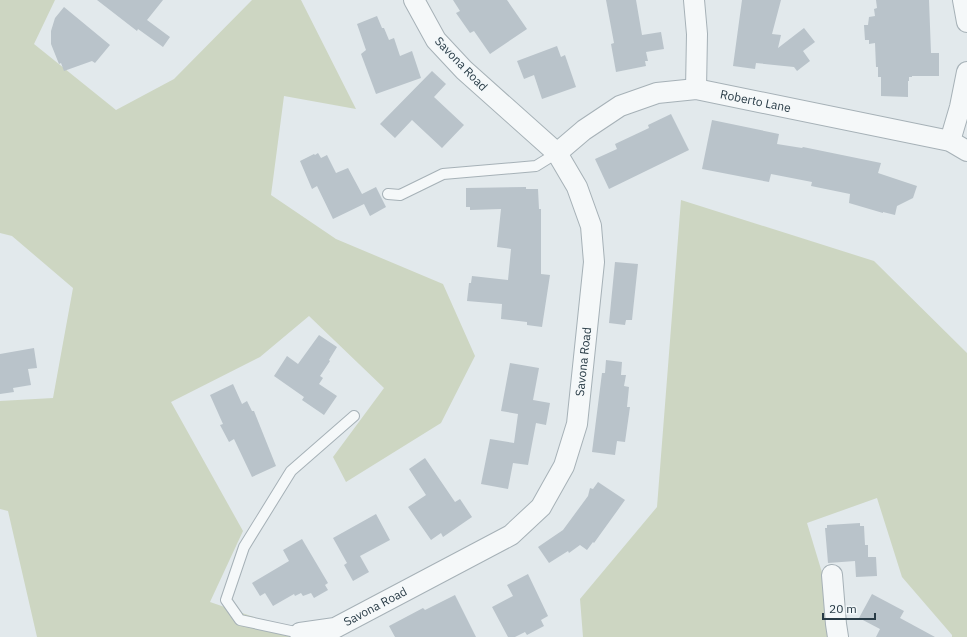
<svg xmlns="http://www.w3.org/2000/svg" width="967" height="637" viewBox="0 0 967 637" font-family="'IBM Plex Sans',sans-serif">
<rect width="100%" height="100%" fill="#e2e9ec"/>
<!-- green -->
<g fill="#cdd6c2">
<path d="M 0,0 L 55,0 L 34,44 L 116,110 L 174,79 L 252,0 L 301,0 L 356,109 L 284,96 L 271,195 L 336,239 L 443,284 L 475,356 L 441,423 L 346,482 L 333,457 L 384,388 L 309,316 L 260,357 L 171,402 L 243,531 L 210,602 L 300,633 L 299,637 L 37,637 L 8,511 L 0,509 L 0,401 L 53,398 L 73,288 L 12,236 L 0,233 Z"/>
<path d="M 681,200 L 874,261 L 967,353 L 967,637 L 952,637 L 952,635 L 902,577 L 877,498 L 807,523 L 830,599 L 834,637 L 583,637 L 580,599 L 657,507 Z"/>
</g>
<!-- building -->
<g fill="#b9c3ca">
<path d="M 97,0 L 163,0 L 147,20 L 170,37 L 163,47 L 138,29 L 137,31 Z"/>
<path d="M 453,0 L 507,0 L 527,29 L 490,54 L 474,31 L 470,33 L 456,13 L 460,11 Z"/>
<path d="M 606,0 L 636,0 L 642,35 L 661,32 L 664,49 L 646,52 L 648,61 L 645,61 L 646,66 L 616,72 L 611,44 L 614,43 Z"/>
<path d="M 742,0 L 781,0 L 772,34 L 781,35 L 778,48 L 804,28 L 815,42 L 803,51 L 810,61 L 797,71 L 794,67 L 756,63 L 755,69 L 733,66 Z"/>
<path d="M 876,0 L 929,0 L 931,53 L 939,53 L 939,76 L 912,76 L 912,77 L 909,77 L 909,81 L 908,81 L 908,97 L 881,96 L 881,77 L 878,77 L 878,67 L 876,67 L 875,43 L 869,44 L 869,40 L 865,40 L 864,25 L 868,25 L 869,17 L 875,16 L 874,9 L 877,8 Z"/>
<path d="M 64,7 L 110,45 L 95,63 L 92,61 L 64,71 L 61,63 L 59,64 L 51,44 L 51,31 L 55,18 Z"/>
<path d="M 377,16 L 382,28 L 384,28 L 389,40 L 394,38 L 400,56 L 412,51 L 421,78 L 376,94 L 361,54 L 366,50 L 357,24 Z"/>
<path d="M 557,46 L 561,57 L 565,55 L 576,87 L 542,99 L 534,75 L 524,79 L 517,61 Z"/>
<path d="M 432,71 L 446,84 L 434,97 L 464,125 L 442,148 L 412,120 L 395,138 L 380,124 Z"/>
<path d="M 671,114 L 689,150 L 609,189 L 595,159 L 617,149 L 615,144 L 649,128 L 648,125 Z"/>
<path d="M 712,120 L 779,134 L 777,144 L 802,148 L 803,147 L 881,163 L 878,173 L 917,186 L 913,198 L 897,206 L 895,215 L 883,212 L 883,213 L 849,203 L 850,194 L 811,186 L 812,182 L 771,174 L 769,182 L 702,169 Z"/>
<path d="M 318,153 L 321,158 L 327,155 L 336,173 L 348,168 L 362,194 L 376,187 L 386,207 L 370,216 L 364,204 L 333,219 L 317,186 L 312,189 L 300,161 L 314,154 L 315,155 Z"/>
<path d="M 526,187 L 526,189 L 538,189 L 539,209 L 541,209 L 541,274 L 550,275 L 542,327 L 527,325 L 527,322 L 501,319 L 502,304 L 467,301 L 469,283 L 471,283 L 472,276 L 508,280 L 511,249 L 497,247 L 501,209 L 470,210 L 470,207 L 466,207 L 466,188 Z"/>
<path d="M 615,262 L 638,264 L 632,320 L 626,320 L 625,325 L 609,323 Z"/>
<path d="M 319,335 L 337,347 L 329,360 L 330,361 L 320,376 L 323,378 L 319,384 L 337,396 L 324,415 L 302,400 L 304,397 L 274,376 L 287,356 L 298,364 Z"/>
<path d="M 34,348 L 37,368 L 28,369 L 31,385 L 13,388 L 14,392 L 0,394 L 0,354 Z"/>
<path d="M 606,360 L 622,362 L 621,375 L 626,375 L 624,386 L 629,387 L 627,407 L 630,407 L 625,442 L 617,441 L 615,455 L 592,452 L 602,373 L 605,373 Z"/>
<path d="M 510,363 L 539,368 L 533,400 L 550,403 L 546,425 L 536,423 L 528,465 L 513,463 L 508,489 L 481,484 L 490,439 L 514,443 L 518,414 L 501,411 Z"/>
<path d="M 233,384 L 242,404 L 247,401 L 252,411 L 254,411 L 276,466 L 252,477 L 234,439 L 229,442 L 220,425 L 223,424 L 210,395 Z"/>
<path d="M 425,458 L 455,502 L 460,499 L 472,517 L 443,537 L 441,533 L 431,540 L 408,507 L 426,495 L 409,469 Z"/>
<path d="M 598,482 L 625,500 L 594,543 L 593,542 L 587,550 L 580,545 L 569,553 L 568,551 L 549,563 L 538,547 L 563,530 L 588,496 L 590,488 L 593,489 Z"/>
<path d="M 376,514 L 390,540 L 360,556 L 369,572 L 353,581 L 344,565 L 347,563 L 333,538 Z"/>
<path d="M 860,523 L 860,526 L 864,526 L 865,545 L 868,545 L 868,557 L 876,557 L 877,576 L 856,577 L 855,561 L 828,563 L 825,528 L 827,528 L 827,525 Z"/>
<path d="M 302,539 L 328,583 L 325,585 L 328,590 L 314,598 L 311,593 L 303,596 L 301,593 L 295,596 L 294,594 L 273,606 L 265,593 L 260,596 L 252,583 L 289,561 L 283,550 Z"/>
<path d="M 528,574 L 548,616 L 541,620 L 544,626 L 527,635 L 525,632 L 515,637 L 508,637 L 492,607 L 513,596 L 507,585 Z"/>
<path d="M 872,594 L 904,611 L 900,618 L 935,637 L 876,637 L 880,629 L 859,618 Z"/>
<path d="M 455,595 L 476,637 L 395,637 L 389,626 L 423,608 L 425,610 Z"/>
</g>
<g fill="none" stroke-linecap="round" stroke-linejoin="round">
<!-- service casing -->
<g stroke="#a6b1b7" stroke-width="12">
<g id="service">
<path d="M 388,194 L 400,195 L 443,174 L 536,166 L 557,153"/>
<path d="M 300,633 L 240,620 L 226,600 L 244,547 L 291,471 L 354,416"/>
</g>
</g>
<!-- minor casing -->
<g stroke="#a6b1b7" stroke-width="22">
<g id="minor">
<path d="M 694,0 L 697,34 L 696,89"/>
<path d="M 963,0 L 967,22"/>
<path d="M 950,141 L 960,107 L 967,72"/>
<path id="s1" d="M 557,153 L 584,130 L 620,106 L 657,93 L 696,89 L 950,141 L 967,151"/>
<path d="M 832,575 L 836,624 L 838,637"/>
<path id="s2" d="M 300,633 L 335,628 L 511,535 L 541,507 L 564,466 L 577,424 L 594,262 L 591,226 L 577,187 L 557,153 L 464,70 L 436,40 L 414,0"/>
</g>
</g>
<!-- service -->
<use href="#service" stroke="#f5f8f9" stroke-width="10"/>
<!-- minor -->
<use href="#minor" stroke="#f5f8f9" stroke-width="20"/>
</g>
<g text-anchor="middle" stroke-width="3" stroke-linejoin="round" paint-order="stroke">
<!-- street labels -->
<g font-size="12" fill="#283b46" stroke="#f2f7f9">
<text transform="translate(461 64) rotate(46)" y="4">Savona Road</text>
<text dy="4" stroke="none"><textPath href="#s1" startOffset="218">Roberto Lane</textPath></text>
<text dy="4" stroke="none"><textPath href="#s2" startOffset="429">Savona Road</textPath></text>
<text dy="4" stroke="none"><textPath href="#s2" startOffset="81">Savona Road</textPath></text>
</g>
</g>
<!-- scale -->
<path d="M823 613v6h52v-6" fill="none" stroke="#283b46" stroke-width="2"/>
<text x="829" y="613" font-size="12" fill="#283b46" stroke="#f2f7f9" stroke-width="3" paint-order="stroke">20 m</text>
</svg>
